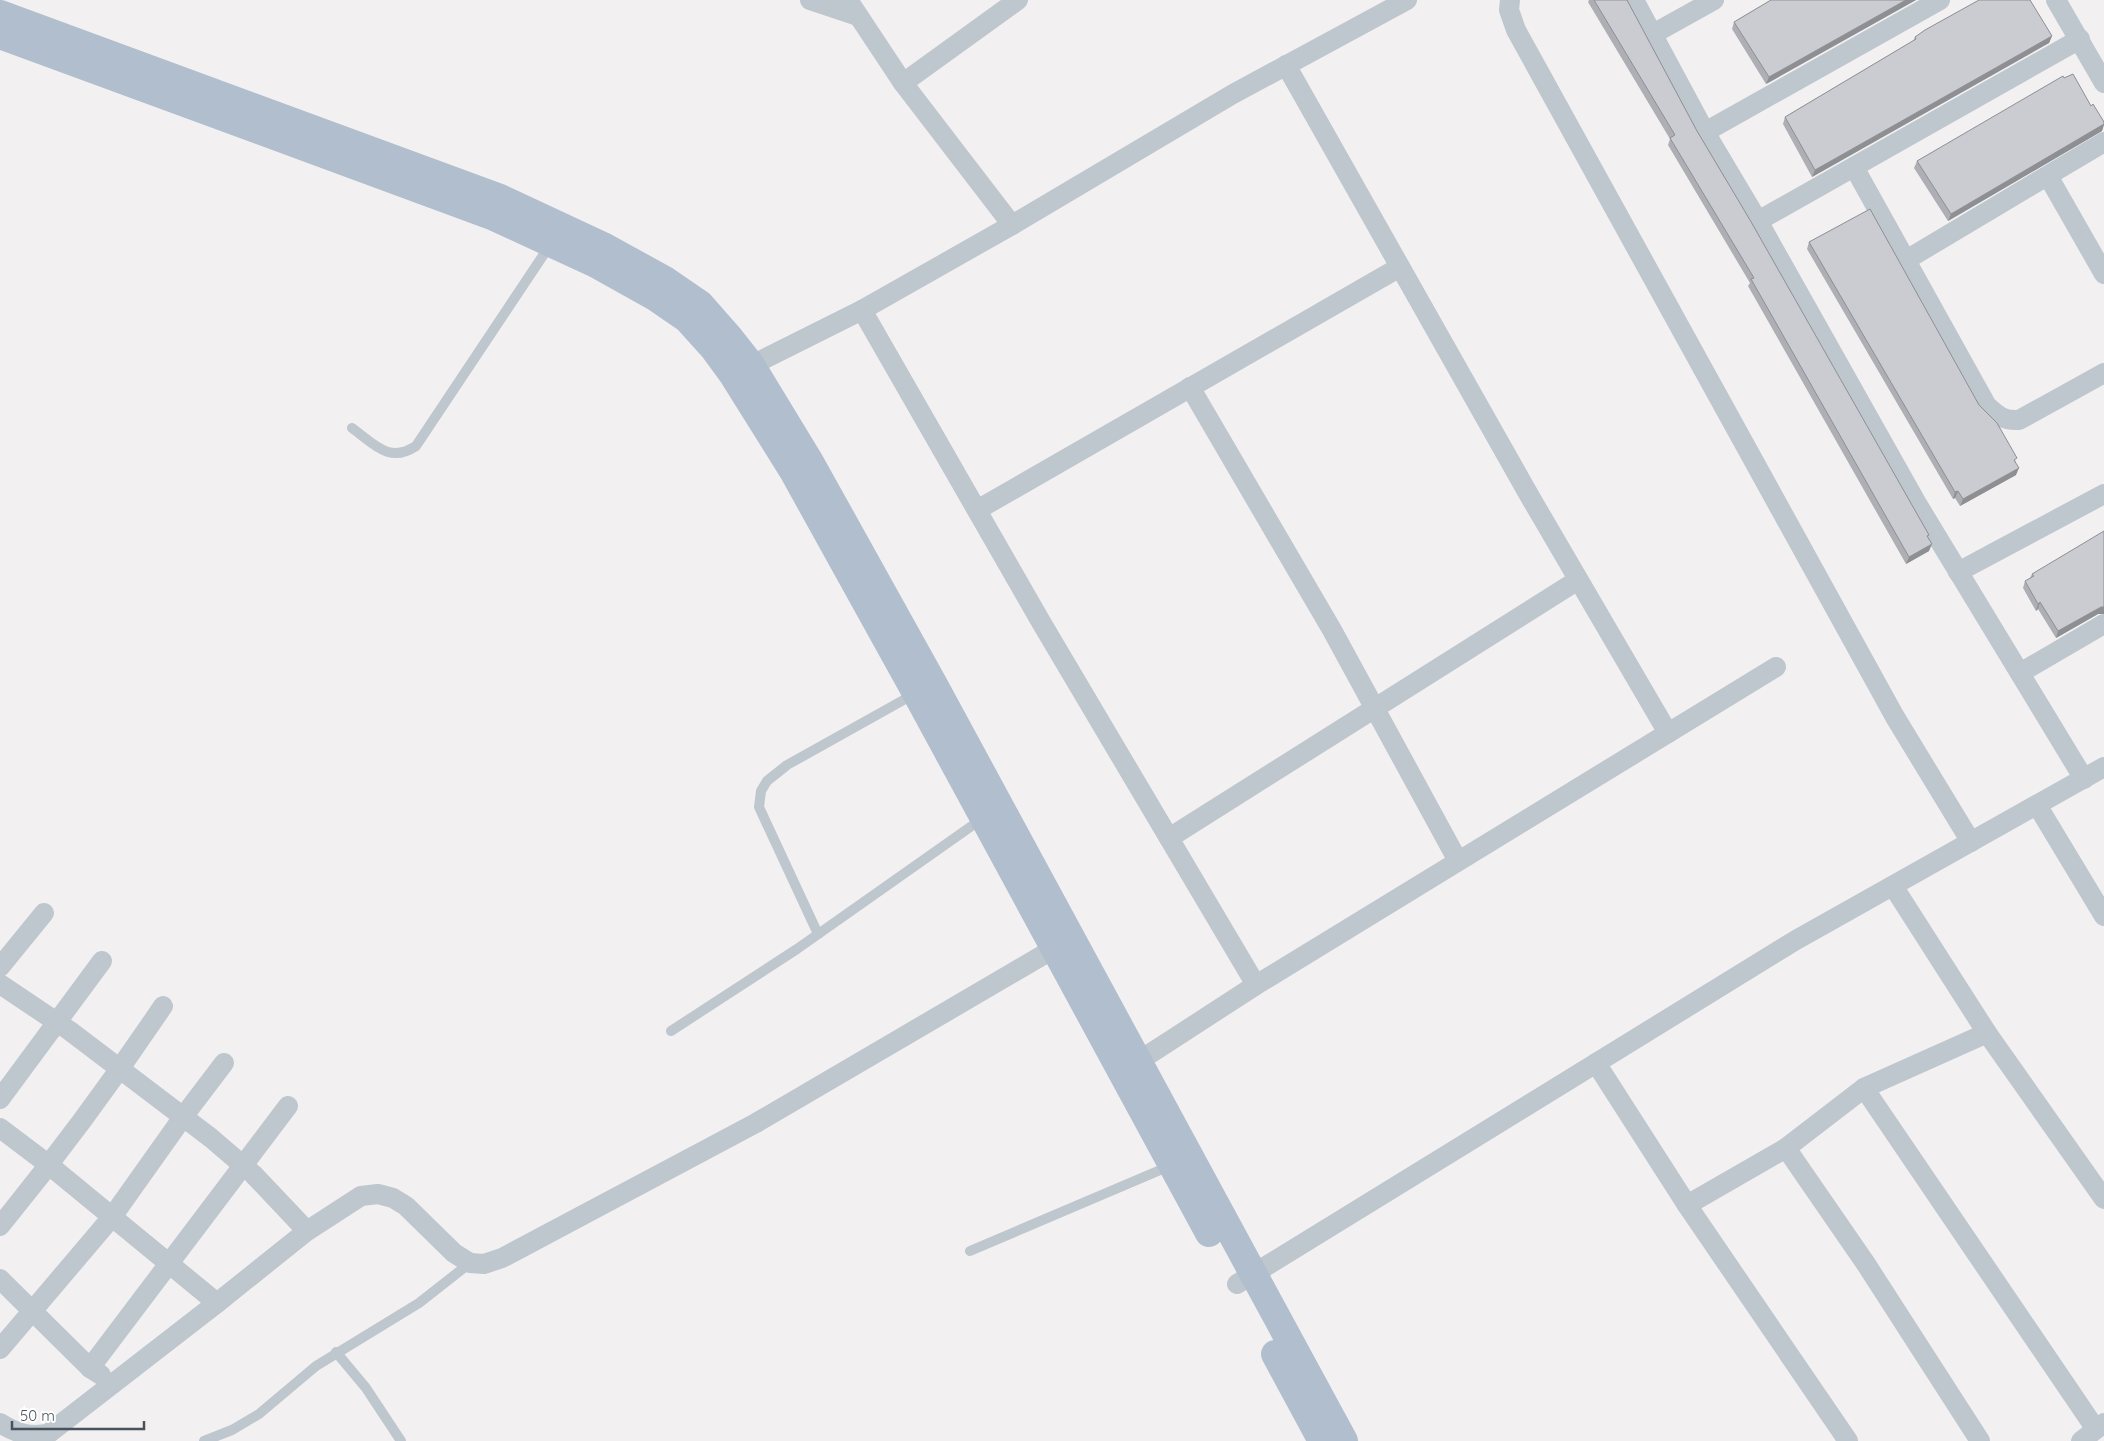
<svg xmlns="http://www.w3.org/2000/svg" width="2104" height="1441" viewBox="0 0 2104 1441" font-family="Quicksand,sans-serif">
<rect width="100%" height="100%" fill="#f2f0f0"/>
<g fill="none" stroke-linecap="round" stroke-linejoin="round">
<!-- lane -->
<g stroke="#bec6ce" stroke-width="10">
<path d="M 352,428 C 374,444 389,464 416,446 L 550,245"/>
<path d="M 818,934 L 759,807 L 761,791 L 767,781 L 787,765 L 916,693"/>
<path d="M 671,1031 L 797,949 L 983,818"/>
<path d="M 970,1251 L 1172,1165"/>
<path d="M 336,1352 L 366,1388 L 401,1441"/>
<path d="M 204,1441 L 232,1430 L 259,1414 L 316,1366 L 419,1303 L 470,1263"/>
</g>
<!-- street -->
<g stroke="#bec6ce" stroke-width="20">
<path d="M 810,0 L 858,16"/>
<path d="M 848,0 L 903,83 L 1012,225"/>
<path d="M 1510,0 L 1509,10 L 1516,30 L 1895,717 L 1971,842"/>
<path d="M 1634,0 L 1705,132 L 1758,221 L 1916,502 L 2084,779"/>
<path d="M 2056,0 L 2104,83"/>
<path d="M 1653,34 L 1714,0"/>
<path d="M 1286,65 L 1529,495 L 1668,733"/>
<path d="M 903,83 L 1018,0"/>
<path d="M 1705,132 L 1940,0"/>
<path d="M 1854,167 L 1987,406 C 1998,416 2004,421 2019,420 L 2104,373"/>
<path d="M 2048,176 L 2104,274"/>
<path d="M 1758,221 L 2080,39"/>
<path d="M 1906,260 L 2104,142"/>
<path d="M 862,310 L 1041,622 L 1256,985"/>
<path d="M 740,371 L 862,310 L 1012,225 L 1233,94 L 1407,0"/>
<path d="M 1190,387 L 1332,630 L 1458,861"/>
<path d="M 977,510 L 1400,267"/>
<path d="M 1958,572 L 2104,494"/>
<path d="M 2020,673 L 2104,624"/>
<path d="M 2037,805 L 2104,916"/>
<path d="M 1169,838 L 1578,580"/>
<path d="M 1893,886 L 1987,1033 L 2104,1199"/>
<path d="M 0,967 L 44,913"/>
<path d="M 0,984 L 70,1031 L 211,1138 L 253,1174 L 307,1231"/>
<path d="M 1596,1063 L 1687,1205 L 1848,1441"/>
<path d="M 1128,1068 L 1256,985 L 1776,667"/>
<path d="M 1864,1088 L 2095,1428"/>
<path d="M 0,1099 L 102,961"/>
<path d="M 0,1128 L 49,1165 L 217,1303"/>
<path d="M 1786,1148 L 1866,1264 L 1980,1441"/>
<path d="M 1687,1205 L 1786,1148 L 1864,1088 L 1987,1033"/>
<path d="M 0,1226 C 58,1155 112,1082 163,1006"/>
<path d="M 0,1279 L 90,1368 L 101,1375"/>
<path d="M 1237,1284 L 1796,940 L 2104,767"/>
<path d="M 0,1349 L 112,1217 L 183,1117 L 224,1063"/>
<path d="M 90,1368 L 288,1106"/>
<path d="M 0,1423 C 16,1433 28,1437 48,1434 L 217,1303 L 307,1231 L 361,1196 L 378,1194 L 393,1198 L 406,1206 L 454,1253 L 470,1263 L 484,1264 L 502,1258 L 756,1123 L 1055,948"/>
<path d="M 2081,1441 L 2104,1423"/>
</g>
<!-- primary -->
<g stroke="#b0bece" stroke-width="28">
<path d="M 0,14 L 500,198 L 605,247 L 665,280 L 700,304 L 729,337 L 751,365 L 810,462 L 933,683 L 1344,1441"/>
<path d="M 0,35 L 492,216 L 596,264 L 655,297 L 687,319 L 714,349 L 733,375 L 793,471 L 916,693 L 1209,1233"/>
<path d="M 1275,1354 L 1322,1441"/>
</g>
</g>
<!-- wall -->
<g fill="#aeafb5">
<path d="M 1589,0 L 1627,0 L 1697,131 L 1929,535 L 1928,537 L 1929,551 L 1906,564 L 1748,286 L 1750,283 L 1668,145 L 1670,139 L 1588,2 Z"/>
<path d="M 1771,0 L 1916,0 L 1766,84 L 1732,29 L 1734,22 Z"/>
<path d="M 2052,36 L 2049,43 L 1812,177 L 1783,124 L 1785,117 L 1913,41 L 1915,37 Z"/>
<path d="M 2064,78 L 2091,106 L 2104,122 L 2104,125 L 2102,131 L 1948,221 L 1914,168 L 1917,161 Z"/>
<path d="M 1809,242 L 1979,405 L 2016,462 L 2016,475 L 1960,506 L 1955,498 L 1953,499 L 1807,249 Z"/>
<path d="M 2032,574 L 2098,614 L 2056,638 L 2038,609 L 2036,611 L 2023,588 L 2025,581 L 2030,578 Z"/>
</g>
<!-- shaded-wall -->
<g fill="#8d8f93">
<path d="M 1906,0 L 1916,0 L 1766,84 L 1769,77 Z"/>
<path d="M 2052,36 L 2049,43 L 1812,177 L 1815,170 Z"/>
<path d="M 2104,124 L 2102,131 L 1948,221 L 1951,214 Z"/>
<path d="M 2019,468 L 2016,475 L 1960,506 L 1963,499 Z"/>
<path d="M 1958,491 L 1955,498 L 1953,499 L 1955,492 Z"/>
<path d="M 1932,544 L 1929,551 L 1906,564 L 1909,557 Z"/>
<path d="M 2040,602 L 2038,609 L 2036,611 L 2038,604 Z"/>
<path d="M 2101,607 L 2104,607 L 2104,614 L 2098,614 L 2056,638 L 2058,631 Z"/>
</g>
<!-- building -->
<g fill="#caccd2" stroke="#8d8f93">
<path d="M 1594,0 L 1627,0 L 1697,131 L 1750,220 L 1929,535 L 1927,536 L 1932,544 L 1909,557 L 1751,279 L 1754,278 L 1670,138 L 1675,135 Z"/>
<path d="M 1771,0 L 1906,0 L 1769,77 L 1734,22 Z"/>
<path d="M 1979,0 L 2030,0 L 2052,36 L 1815,170 L 1785,117 L 1916,39 L 1915,37 L 1925,30 Z"/>
<path d="M 2073,74 L 2091,106 L 2093,104 L 2104,122 L 2104,124 L 1951,214 L 1917,161 L 2063,76 L 2064,78 Z"/>
<path d="M 1870,209 L 1979,405 L 1997,423 L 2017,458 L 2014,460 L 2019,468 L 1963,499 L 1958,491 L 1955,492 L 1809,242 Z"/>
<path d="M 2104,531 L 2104,607 L 2101,607 L 2058,631 L 2040,602 L 2038,604 L 2025,581 L 2034,576 L 2032,574 Z"/>
</g>
<!-- scale -->
<path d="M12 1421v8h132v-8" fill="none" stroke="#48525d" stroke-width="2.5"/>
<text x="20" y="1421" font-size="15" fill="#48525d" stroke="#ffffff" stroke-width="4" paint-order="stroke">50 m</text>
</svg>
